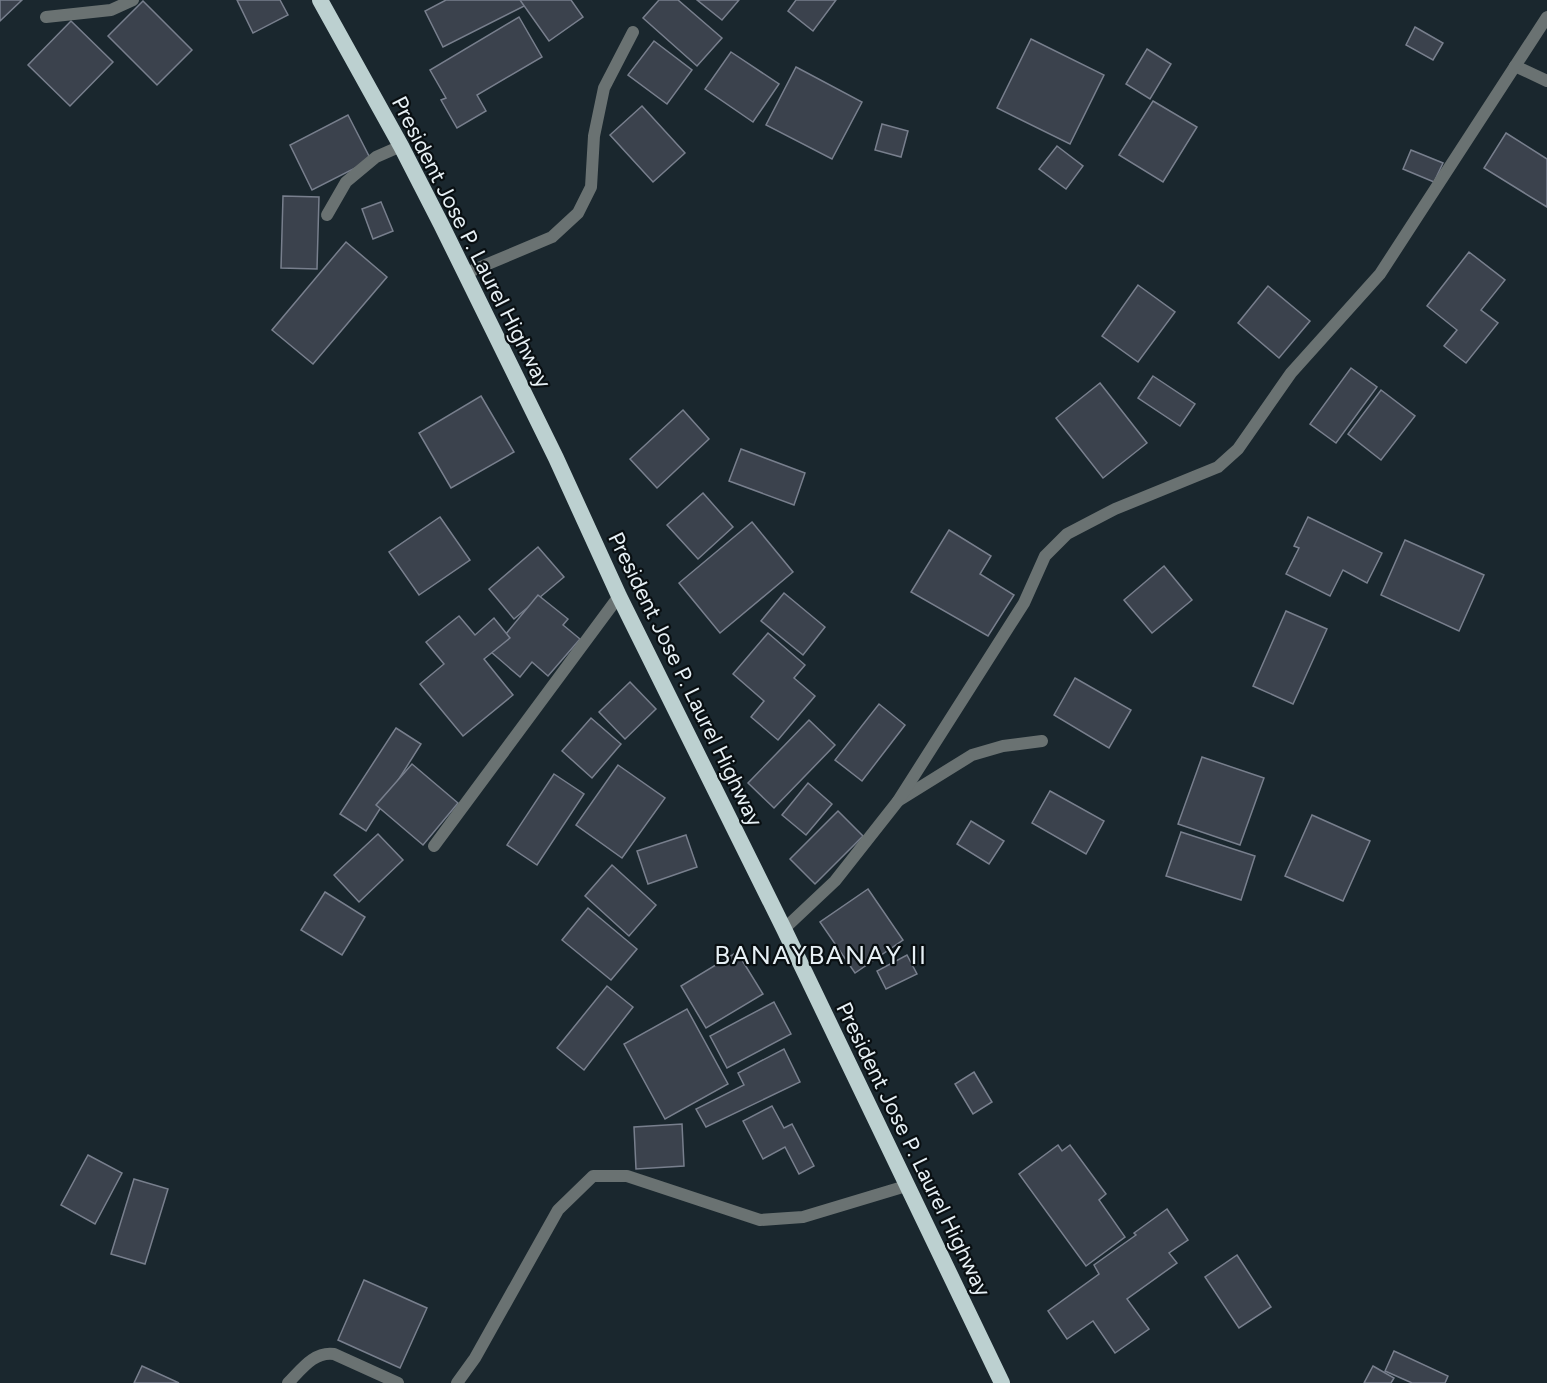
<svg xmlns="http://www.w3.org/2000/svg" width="1547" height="1383" viewBox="0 0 1547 1383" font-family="Figtree,sans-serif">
<rect width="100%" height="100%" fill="#1a272e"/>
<!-- building -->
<g fill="#3b424d" stroke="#787f8d" stroke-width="1.5">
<path d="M 0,0 L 22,0 L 0,21 Z"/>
<path d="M 237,0 L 280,0 L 288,15 L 253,33 Z"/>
<path d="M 446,0 L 536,0 L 443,47 L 425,11 Z"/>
<path d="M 520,0 L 571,0 L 583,17 L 549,41 Z"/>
<path d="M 659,0 L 678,0 L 722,38 L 697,66 L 643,18 Z"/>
<path d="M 697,0 L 739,0 L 722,20 Z"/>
<path d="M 796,0 L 836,0 L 813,31 L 788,11 Z"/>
<path d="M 143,1 L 192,50 L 157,85 L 108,36 Z"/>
<path d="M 519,17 L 542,57 L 477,95 L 486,111 L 457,128 L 441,100 L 446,98 L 430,70 Z"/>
<path d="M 71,21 L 113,62 L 70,106 L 28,65 Z"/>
<path d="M 1415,27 L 1443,43 L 1433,60 L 1406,45 Z"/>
<path d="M 1031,39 L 1104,75 L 1070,144 L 997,108 Z"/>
<path d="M 654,41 L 692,70 L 667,104 L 628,75 Z"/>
<path d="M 1147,49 L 1171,64 L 1150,99 L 1126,84 Z"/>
<path d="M 731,52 L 779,84 L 753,122 L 705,89 Z"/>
<path d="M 796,67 L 862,102 L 832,159 L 766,125 Z"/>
<path d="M 1153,101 L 1197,127 L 1163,182 L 1119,155 Z"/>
<path d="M 642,106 L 685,153 L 653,182 L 610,135 Z"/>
<path d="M 348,115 L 371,160 L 312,190 L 290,145 Z"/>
<path d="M 882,124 L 908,131 L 901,157 L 875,150 Z"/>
<path d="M 1506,133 L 1547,159 L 1547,207 L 1484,168 Z"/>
<path d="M 1057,146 L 1083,166 L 1066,189 L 1039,169 Z"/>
<path d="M 1411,150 L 1443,163 L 1434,182 L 1403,169 Z"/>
<path d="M 283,196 L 319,197 L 317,269 L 281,268 Z"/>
<path d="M 381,202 L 393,231 L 373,239 L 362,209 Z"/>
<path d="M 346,242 L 387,277 L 313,364 L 272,330 Z"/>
<path d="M 1469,252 L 1505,280 L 1481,310 L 1498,323 L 1466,363 L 1444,346 L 1457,330 L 1427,306 Z"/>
<path d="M 1138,285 L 1175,312 L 1138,362 L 1102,336 Z"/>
<path d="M 1268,286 L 1310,321 L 1279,358 L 1238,323 Z"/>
<path d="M 1351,368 L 1377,387 L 1336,443 L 1310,424 Z"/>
<path d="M 1153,376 L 1195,404 L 1180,426 L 1138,398 Z"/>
<path d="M 1100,383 L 1147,443 L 1103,478 L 1056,418 Z"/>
<path d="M 1381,390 L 1415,416 L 1381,460 L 1348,434 Z"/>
<path d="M 481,396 L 514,452 L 451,488 L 419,433 Z"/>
<path d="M 683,410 L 709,439 L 657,488 L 630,459 Z"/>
<path d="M 741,449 L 805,473 L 794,505 L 729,481 Z"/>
<path d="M 703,493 L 733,527 L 698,559 L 667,525 Z"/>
<path d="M 440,517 L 470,560 L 419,595 L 389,552 Z"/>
<path d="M 1308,517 L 1382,553 L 1367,583 L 1343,570 L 1330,596 L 1286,574 L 1299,548 L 1294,546 Z"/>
<path d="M 752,522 L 793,572 L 720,633 L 679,583 Z"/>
<path d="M 949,530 L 991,556 L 980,574 L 1014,595 L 988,636 L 911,592 Z"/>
<path d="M 1405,540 L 1484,575 L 1459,631 L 1381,595 Z"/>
<path d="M 538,547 L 564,577 L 514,619 L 489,589 Z"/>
<path d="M 1164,566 L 1192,600 L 1152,633 L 1124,600 Z"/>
<path d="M 784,593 L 825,627 L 803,655 L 761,621 Z"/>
<path d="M 538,595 L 568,619 L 563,625 L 580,639 L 548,676 L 532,662 L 520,677 L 491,652 Z"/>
<path d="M 1286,611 L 1327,629 L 1293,704 L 1253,686 Z"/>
<path d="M 459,616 L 475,635 L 494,618 L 510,638 L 484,659 L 513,695 L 463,736 L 420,684 L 444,664 L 426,642 Z"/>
<path d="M 768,633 L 805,665 L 794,678 L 815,696 L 778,740 L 751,717 L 764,701 L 733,674 Z"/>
<path d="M 1075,678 L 1131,710 L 1109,748 L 1054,715 Z"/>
<path d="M 630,682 L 656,709 L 625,739 L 599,712 Z"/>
<path d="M 879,704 L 905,725 L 862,781 L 835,760 Z"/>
<path d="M 591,718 L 621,744 L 592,778 L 562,751 Z"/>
<path d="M 809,720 L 835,745 L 774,808 L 748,783 Z"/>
<path d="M 396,728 L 421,744 L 366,831 L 340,814 Z"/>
<path d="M 1202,757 L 1264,778 L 1240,845 L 1178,824 Z"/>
<path d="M 412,764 L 458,803 L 423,845 L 376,805 Z"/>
<path d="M 618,765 L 665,798 L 622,858 L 576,825 Z"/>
<path d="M 554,774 L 584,794 L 537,865 L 507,845 Z"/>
<path d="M 808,783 L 832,804 L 806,835 L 782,815 Z"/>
<path d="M 1050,791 L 1104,821 L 1086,854 L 1032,823 Z"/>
<path d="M 838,811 L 863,836 L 815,884 L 790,859 Z"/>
<path d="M 1312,815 L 1370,841 L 1343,901 L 1285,876 Z"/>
<path d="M 971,821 L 1004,841 L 989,864 L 957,844 Z"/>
<path d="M 1181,832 L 1255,856 L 1241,900 L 1166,876 Z"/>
<path d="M 378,834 L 403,860 L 359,902 L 334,875 Z"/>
<path d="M 686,835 L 697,867 L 648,884 L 637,851 Z"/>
<path d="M 612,865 L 656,905 L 629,936 L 585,896 Z"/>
<path d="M 868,889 L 903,940 L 855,973 L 820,922 Z"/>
<path d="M 325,892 L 365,917 L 342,955 L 301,930 Z"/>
<path d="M 588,908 L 637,949 L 611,980 L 562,940 Z"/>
<path d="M 737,952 L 763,994 L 706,1028 L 681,986 Z"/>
<path d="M 907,955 L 917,974 L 886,989 L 877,971 Z"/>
<path d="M 607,986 L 633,1007 L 584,1070 L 557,1048 Z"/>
<path d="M 774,1002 L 791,1034 L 727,1068 L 710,1036 Z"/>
<path d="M 687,1009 L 728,1084 L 665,1119 L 624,1044 Z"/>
<path d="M 784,1049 L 800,1082 L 706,1127 L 696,1109 L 744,1085 L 738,1073 Z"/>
<path d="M 974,1072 L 992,1102 L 973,1114 L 955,1084 Z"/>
<path d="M 772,1106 L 784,1128 L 792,1124 L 814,1166 L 799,1174 L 785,1147 L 763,1159 L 743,1121 Z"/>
<path d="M 682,1124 L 684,1166 L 636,1169 L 634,1127 Z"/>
<path d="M 1058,1145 L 1062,1151 L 1070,1145 L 1106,1194 L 1099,1200 L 1125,1237 L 1086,1266 L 1019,1174 Z"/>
<path d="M 88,1155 L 122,1173 L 95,1224 L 61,1205 Z"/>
<path d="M 134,1179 L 168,1189 L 145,1264 L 111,1254 Z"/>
<path d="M 1167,1209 L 1188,1240 L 1169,1253 L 1177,1263 L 1127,1299 L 1149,1329 L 1115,1353 L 1093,1321 L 1067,1339 L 1048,1311 L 1099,1274 L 1094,1265 L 1136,1235 L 1134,1233 Z"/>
<path d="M 1237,1255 L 1271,1307 L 1239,1328 L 1205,1277 Z"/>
<path d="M 364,1280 L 427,1308 L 400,1368 L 338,1340 Z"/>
<path d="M 1394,1351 L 1448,1376 L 1445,1383 L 1412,1383 L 1385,1371 Z"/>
<path d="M 142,1366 L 179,1383 L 134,1383 Z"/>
<path d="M 1373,1366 L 1394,1378 L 1391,1383 L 1364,1383 Z"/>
</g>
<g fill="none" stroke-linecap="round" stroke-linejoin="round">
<!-- service -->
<g stroke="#6a7272" stroke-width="12">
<path d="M 46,17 L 111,10 L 133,0"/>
<path d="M 1515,66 L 1547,81"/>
<path d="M 327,215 L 346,182 L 376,157 L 401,146"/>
<path d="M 898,801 L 972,755 L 1003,746 L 1042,741"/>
</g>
<!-- minor -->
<g stroke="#6a7272" stroke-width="12">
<path d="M 464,274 L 552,237 L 578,213 L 591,187 L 594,136 L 604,88 L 633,32"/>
<path d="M 434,846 L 619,596"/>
<path d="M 784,929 L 835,881 L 898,801 L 1024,603 L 1045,556 L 1067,534 L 1115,509 L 1218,467 L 1238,449 L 1291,373 L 1380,274 L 1547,17"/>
<path d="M 288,1383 C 301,1370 314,1351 334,1354 L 398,1383"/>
<path d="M 457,1383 L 475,1358 L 558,1210 L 593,1176 L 627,1176 L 760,1220 L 803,1217 L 906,1186"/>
</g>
<!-- trunk -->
<path stroke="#bcd0d0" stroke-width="16" d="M 320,0 L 401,146 L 441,224 L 556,458 L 619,596 L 784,929 L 1002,1383"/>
</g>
<g text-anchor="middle" stroke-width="4.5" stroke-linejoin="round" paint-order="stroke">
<!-- street labels -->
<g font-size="22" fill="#e7f0f5" stroke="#090f12">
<text transform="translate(472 242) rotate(63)" y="8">President Jose P. Laurel Highway</text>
<text transform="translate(686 679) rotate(64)" y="8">President Jose P. Laurel Highway</text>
<text transform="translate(914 1149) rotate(64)" y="8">President Jose P. Laurel Highway</text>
</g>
<!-- quarter labels -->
<g font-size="26" letter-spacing="1.5" fill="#e7f0f5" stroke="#090f12">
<text x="821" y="964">BANAYBANAY II</text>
</g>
</g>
</svg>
